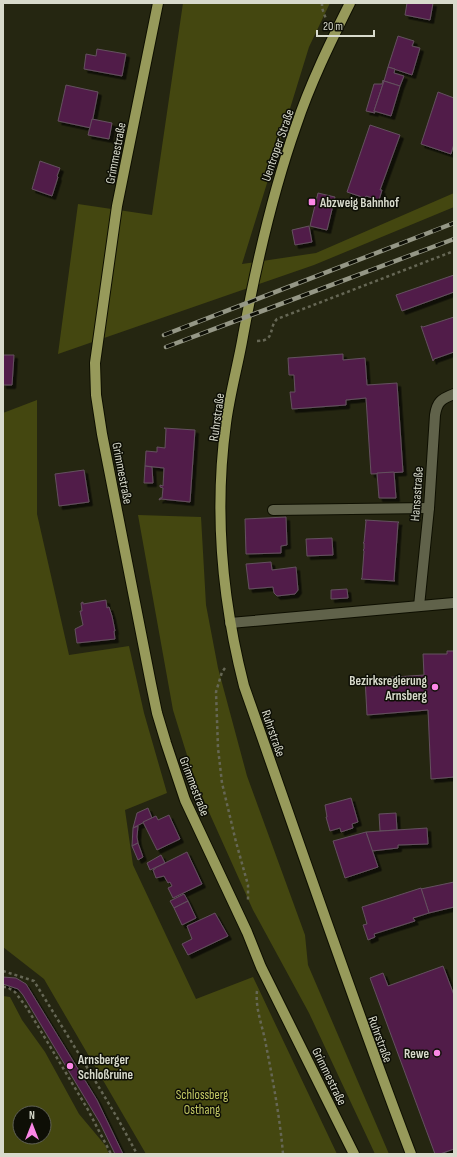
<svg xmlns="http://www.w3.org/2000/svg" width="457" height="1157" viewBox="0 0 457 1157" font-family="'Sofia Sans Condensed',sans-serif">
<defs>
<filter id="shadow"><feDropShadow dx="3.5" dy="3.5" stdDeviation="0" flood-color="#0009"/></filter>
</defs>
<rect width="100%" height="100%" fill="#252611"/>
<!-- green -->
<g fill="#444710" fill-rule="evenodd">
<path d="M 183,3 L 330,3 L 309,47 L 242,264 L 316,253 L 454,193 L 454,207 L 314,265 L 58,354 L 78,204 L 152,215 Z"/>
<path d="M 37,400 L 37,514 L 69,655 L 129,646 L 144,713 L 167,793 L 125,810 L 133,865 L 196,999 L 253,977 L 337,1154 L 146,1154 L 44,979 L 3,947 L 3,413 Z"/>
<path d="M 138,515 L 201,517 L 206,605 L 218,668 L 247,776 L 305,935 L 308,965 L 389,1154 L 375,1154 L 309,1013 L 253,910 L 195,781 L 173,710 Z"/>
<path d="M 3,996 L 10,997 L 22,1020 L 45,1052 L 79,1114 L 105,1145 L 109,1154 L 3,1154 ZM 20,1113 L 44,1113 L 44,1137 L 20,1137 Z"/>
</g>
<!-- building -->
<g fill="#511f49" stroke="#64505f" filter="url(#shadow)">
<path d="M 407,3 L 433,3 L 430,20 L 405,15 Z"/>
<path d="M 398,36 L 414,41 L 412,46 L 420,48 L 412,75 L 388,67 Z"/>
<path d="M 97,49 L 126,54 L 122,76 L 84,69 L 86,54 L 96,56 Z"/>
<path d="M 388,67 L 395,69 L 394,73 L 404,76 L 400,86 L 384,81 Z"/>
<path d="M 383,80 L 384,81 L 374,111 L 375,113 L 366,111 L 374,84 L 382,84 Z"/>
<path d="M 384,81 L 400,86 L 391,116 L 374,111 Z"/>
<path d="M 66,85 L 98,92 L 91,128 L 58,121 Z"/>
<path d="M 438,92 L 454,98 L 454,144 L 451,154 L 421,144 Z"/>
<path d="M 92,119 L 112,123 L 109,139 L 88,135 Z"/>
<path d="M 370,125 L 400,135 L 380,190 L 382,190 L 379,200 L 366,196 L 365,198 L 347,192 Z"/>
<path d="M 40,161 L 60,168 L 57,176 L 58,177 L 52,196 L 32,189 Z"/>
<path d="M 318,193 L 335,197 L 327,230 L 310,226 Z"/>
<path d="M 309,226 L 312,242 L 295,245 L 292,230 Z"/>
<path d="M 454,275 L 454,292 L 402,311 L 396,295 Z"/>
<path d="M 454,317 L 454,352 L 434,359 L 433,361 L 421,326 L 423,327 Z"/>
<path d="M 343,354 L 343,360 L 365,358 L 367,385 L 397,383 L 403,472 L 371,474 L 366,398 L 346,400 L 346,405 L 292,409 L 290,392 L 295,392 L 294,375 L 289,375 L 288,358 Z"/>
<path d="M 3,355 L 14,355 L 12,385 L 3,385 Z"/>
<path d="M 164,428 L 195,430 L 190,502 L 161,499 L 159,500 L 160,498 L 162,498 L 163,488 L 160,487 L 160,485 L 163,486 L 164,468 L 145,466 L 146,451 L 157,452 L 157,447 L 165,448 L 166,429 Z"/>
<path d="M 145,466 L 152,467 L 153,483 L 144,483 Z"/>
<path d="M 84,470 L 89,502 L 59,506 L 55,474 Z"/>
<path d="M 394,472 L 396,498 L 379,498 L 377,473 Z"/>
<path d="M 286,517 L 287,545 L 281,546 L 281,553 L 246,554 L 245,519 Z"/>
<path d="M 365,520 L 399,522 L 398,523 L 394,580 L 395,581 L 361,579 L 362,578 L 364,551 L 363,550 L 364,549 L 364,543 L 363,543 L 364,542 L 366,521 Z"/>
<path d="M 332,538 L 333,555 L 307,556 L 306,539 Z"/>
<path d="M 271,562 L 272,570 L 296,567 L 298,590 L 295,594 L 277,596 L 274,593 L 273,587 L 249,589 L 246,564 Z"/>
<path d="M 347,589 L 348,598 L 331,599 L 331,590 Z"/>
<path d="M 106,600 L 107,608 L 109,607 L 112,616 L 115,631 L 114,631 L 115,639 L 77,643 L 75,629 L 83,625 L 80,611 L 82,611 L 81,603 L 83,602 L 83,604 Z"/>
<path d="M 447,651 L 454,651 L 454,777 L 431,779 L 428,710 L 367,715 L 365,678 L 366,679 L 424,675 L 423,654 L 447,654 Z"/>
<path d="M 351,798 L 358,822 L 352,824 L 353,828 L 341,832 L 340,828 L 330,831 L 326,817 L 327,817 L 325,805 Z"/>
<path d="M 148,808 L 152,818 L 133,828 L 137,813 Z"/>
<path d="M 396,813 L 397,830 L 380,831 L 379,814 Z"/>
<path d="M 169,815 L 180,839 L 157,850 L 143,822 L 156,816 L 158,820 Z"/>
<path d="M 138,826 L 137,837 L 138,843 L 132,846 L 133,828 Z"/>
<path d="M 427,828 L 428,844 L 398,845 L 398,848 L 372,851 L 366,832 Z"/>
<path d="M 366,832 L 378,867 L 345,878 L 333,841 Z"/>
<path d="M 138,843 L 143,857 L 138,860 L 132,846 Z"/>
<path d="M 187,852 L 202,884 L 173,898 L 168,888 L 172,886 L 170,882 L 168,883 L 164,876 L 156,878 L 153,870 L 155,869 L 155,868 Z"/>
<path d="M 161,855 L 165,863 L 150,870 L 147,863 Z"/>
<path d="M 454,882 L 454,907 L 429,913 L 421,889 Z"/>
<path d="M 421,888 L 429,913 L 413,918 L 415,921 L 374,934 L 375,937 L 368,940 L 363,925 L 367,924 L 362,907 Z"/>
<path d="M 184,894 L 188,901 L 174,908 L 170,901 Z"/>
<path d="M 188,901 L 196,918 L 182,925 L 174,908 Z"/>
<path d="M 215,913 L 228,936 L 188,955 L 182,944 L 192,939 L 187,926 Z"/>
<path d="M 443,966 L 454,995 L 454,1149 L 440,1154 L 435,1154 L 370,978 L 383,973 L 388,986 Z"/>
<path d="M 3,977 L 16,978 L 26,984 L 97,1100 L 123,1154 L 115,1154 L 100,1123 L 23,995 L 18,989 L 3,984 Z"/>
</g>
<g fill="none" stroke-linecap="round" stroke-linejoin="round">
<!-- minor casing -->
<g stroke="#0e0f00" stroke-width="12">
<g id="minor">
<path d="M 273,510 L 429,508"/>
<path d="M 419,606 L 429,508 L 435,415 C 437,402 441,399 454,394"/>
<path d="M 230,623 L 454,603"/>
</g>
</g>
<!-- major casing -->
<g stroke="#0e0f00" stroke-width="12">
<g id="major">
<path d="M 158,3 L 117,206 L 95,363 L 96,395 L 102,434 L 151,684 L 157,713 L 166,743 L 185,800 L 247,932 L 261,967 L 354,1154"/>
<path d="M 350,3 C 330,43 310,84 296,126 C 272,194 256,265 243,336 C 238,365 230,393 226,423 C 214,511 222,600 244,686 C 299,842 352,999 411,1154"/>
</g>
</g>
<!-- path -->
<g stroke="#666755" stroke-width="2.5" stroke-dasharray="3 3" stroke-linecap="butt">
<path d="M 322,3 L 322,8 L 326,19"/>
<path d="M 257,341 C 276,341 268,328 277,319 L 454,251"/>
<path d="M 225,668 L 222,672 L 216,692 L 218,748 L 222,783 L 236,842 L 248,885 L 248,900"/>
<path d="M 3,971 L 34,981 L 82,1059 L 118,1119 L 137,1154"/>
<path d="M 3,987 L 7,987 L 15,992 L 27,1008 L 87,1108 L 111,1154"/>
<path d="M 257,991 C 255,1009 263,1027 266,1045 C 273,1081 280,1118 283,1154"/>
</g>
<!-- minor -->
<use href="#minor" stroke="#60624a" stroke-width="10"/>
<!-- major -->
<use href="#major" stroke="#979a5b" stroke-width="10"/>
<!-- rail casing -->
<g stroke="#959786" stroke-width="4.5">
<g id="rail">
<path d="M 164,335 L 454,223"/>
<path d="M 166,347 L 454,239"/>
</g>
</g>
<!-- rail -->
<use href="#rail" stroke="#0e0f06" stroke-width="3" stroke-dasharray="9" stroke-linecap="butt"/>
</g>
<!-- markers -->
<g fill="#fb87e6" stroke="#0e0f06" stroke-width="1.5">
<rect x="308" y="198" width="8" height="8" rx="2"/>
<circle cx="435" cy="687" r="4"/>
<circle cx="437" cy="1053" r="4"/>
<circle cx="70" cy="1066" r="4"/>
</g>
<g text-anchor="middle" stroke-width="3" stroke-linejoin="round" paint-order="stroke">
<!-- street labels -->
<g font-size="13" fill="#d8dacc" stroke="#0e0f06">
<text transform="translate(277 145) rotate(-71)" y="5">Uentroper Straße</text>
<text transform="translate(115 153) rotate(-79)" y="5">Grimmestraße</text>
<text transform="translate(216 417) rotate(-82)" y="5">Ruhrstraße</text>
<text transform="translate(123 473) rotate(79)" y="5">Grimmestraße</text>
<text transform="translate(416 494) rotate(-86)" y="5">Hansastraße</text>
<text transform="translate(274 733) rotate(71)" y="5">Ruhrstraße</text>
<text transform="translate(195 786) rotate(69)" y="5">Grimmestraße</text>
<text transform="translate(381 1039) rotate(70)" y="5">Ruhrstraße</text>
<text transform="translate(330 1076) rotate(64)" y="5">Grimmestraße</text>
</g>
<!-- poi labels -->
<g font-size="13" font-weight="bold" fill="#d8dacc" stroke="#0e0f06" text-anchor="start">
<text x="320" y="207">Abzweig Bahnhof</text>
<text x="427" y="685" text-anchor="end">Bezirksregierung<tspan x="427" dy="15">Arnsberg</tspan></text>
<text x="429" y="1058" text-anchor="end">Rewe</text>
<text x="78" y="1064">Arnsberger<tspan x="78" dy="15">Schloßruine</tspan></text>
</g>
<!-- park labels -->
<g font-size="13" fill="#c6cb66" stroke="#0e0f06">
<text x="202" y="1099">Schlossberg<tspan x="202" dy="15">Osthang</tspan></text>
</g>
</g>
<!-- border -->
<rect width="457" height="1157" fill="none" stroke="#d8dacc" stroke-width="8"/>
<!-- north arrow -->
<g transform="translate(32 1125)"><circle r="19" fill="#0e0f06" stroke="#5f6055"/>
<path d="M0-3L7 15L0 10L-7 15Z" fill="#fb87e6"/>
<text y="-6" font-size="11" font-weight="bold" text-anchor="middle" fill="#d8dacc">N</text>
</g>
<!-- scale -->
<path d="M317 30v6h57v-6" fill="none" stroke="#d8dacc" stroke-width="2"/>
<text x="323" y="30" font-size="12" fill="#d8dacc" stroke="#0e0f06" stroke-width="3" paint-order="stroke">20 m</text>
</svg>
